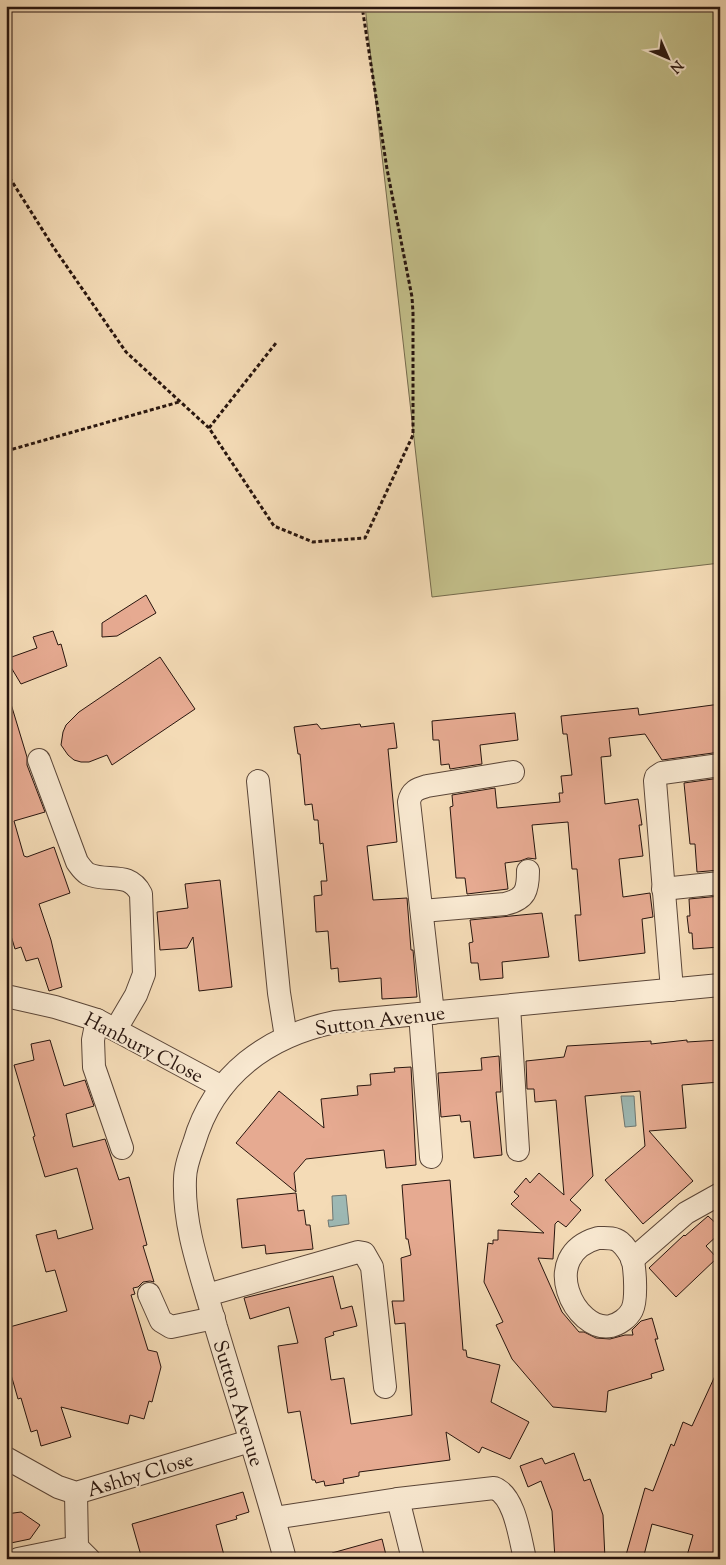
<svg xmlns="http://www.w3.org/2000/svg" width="726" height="1565" viewBox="0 0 726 1565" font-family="'Sorts Mill Goudy',serif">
<rect width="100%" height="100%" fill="#f4dbb6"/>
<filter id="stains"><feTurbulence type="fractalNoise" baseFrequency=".004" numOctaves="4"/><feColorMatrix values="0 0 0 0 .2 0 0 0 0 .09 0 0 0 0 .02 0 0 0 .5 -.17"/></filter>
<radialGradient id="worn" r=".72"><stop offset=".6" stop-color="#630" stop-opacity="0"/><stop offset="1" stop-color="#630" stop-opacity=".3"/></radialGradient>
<!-- green -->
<path fill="#c2be89" stroke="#756a4c" d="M 365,6 L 720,6 L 720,563 L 432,597 Z"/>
<!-- water -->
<g fill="#9db9b5" stroke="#6e7772">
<path d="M 621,1096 L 634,1096 L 636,1126 L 625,1127 Z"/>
<path d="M 346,1195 L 349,1224 L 329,1227 L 328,1220 L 333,1220 L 332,1196 Z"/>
</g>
<!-- building -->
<g fill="#e6aa91" stroke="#28150e">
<path d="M 146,595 L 156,613 L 117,636 L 102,637 L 102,623 Z"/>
<path d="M 53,631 L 58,645 L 61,644 L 67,666 L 21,684 L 6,659 L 37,648 L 33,637 Z"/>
<path d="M 160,657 L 195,709 L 112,765 L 107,755 L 89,762 L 81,762 L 74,760 L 68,755 L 61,745 L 63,732 L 66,725 L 79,712 Z"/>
<path d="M 11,704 L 27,757 L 27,765 L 45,812 L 14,821 L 24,856 L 27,857 L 54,847 L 70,893 L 39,904 L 51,940 L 62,987 L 49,991 L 38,958 L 26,961 L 21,947 L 15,949 L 6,919 L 6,705 Z"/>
<path d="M 720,704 L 720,752 L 662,760 L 645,734 L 609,738 L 611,756 L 601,757 L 605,804 L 638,799 L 642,825 L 639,825 L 643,856 L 619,859 L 623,897 L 650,893 L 653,917 L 642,919 L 645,953 L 579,961 L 575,915 L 581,915 L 577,869 L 572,869 L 568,822 L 532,825 L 536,859 L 528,858 L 520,861 L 505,863 L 508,889 L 467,894 L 465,878 L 456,878 L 450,807 L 453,806 L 452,795 L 495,788 L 497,808 L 560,802 L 559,793 L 563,793 L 561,776 L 572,775 L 567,734 L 563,734 L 561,716 L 638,708 L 639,715 Z"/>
<path d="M 515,713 L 518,740 L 480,745 L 482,764 L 450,769 L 449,764 L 441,765 L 439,740 L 433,740 L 432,721 Z"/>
<path d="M 394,723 L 397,748 L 388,749 L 397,842 L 367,846 L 373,900 L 407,898 L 411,950 L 413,950 L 417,997 L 382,999 L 381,978 L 339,982 L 338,968 L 331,969 L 328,931 L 316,932 L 314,896 L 322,895 L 321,881 L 327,881 L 323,843 L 320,844 L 318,820 L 314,820 L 312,804 L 305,805 L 300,754 L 298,754 L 294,727 L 317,724 L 321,729 L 360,724 L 361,727 Z"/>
<path d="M 720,778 L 720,870 L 697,872 L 695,844 L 690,844 L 684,783 Z"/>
<path d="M 220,880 L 232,987 L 199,991 L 193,937 L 187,948 L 160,950 L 157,912 L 188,908 L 185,884 Z"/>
<path d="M 720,896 L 720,947 L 693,949 L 692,933 L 689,933 L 687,916 L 690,916 L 689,899 Z"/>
<path d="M 542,913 L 549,957 L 502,962 L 503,978 L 480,980 L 478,963 L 471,963 L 469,943 L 473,942 L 470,920 Z"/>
<path d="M 50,1040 L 64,1086 L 85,1080 L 94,1106 L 66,1114 L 73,1147 L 105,1139 L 119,1180 L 129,1177 L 147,1245 L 143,1246 L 154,1282 L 150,1281 L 143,1282 L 138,1287 L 133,1288 L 135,1294 L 131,1295 L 148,1350 L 157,1352 L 161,1367 L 152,1402 L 149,1401 L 144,1419 L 130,1415 L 128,1424 L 61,1407 L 71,1437 L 41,1446 L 37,1430 L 31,1432 L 21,1398 L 18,1399 L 6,1357 L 6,1328 L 67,1311 L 55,1270 L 46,1272 L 36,1235 L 56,1230 L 58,1239 L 93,1229 L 77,1168 L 45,1177 L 33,1137 L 35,1136 L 14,1065 L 34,1060 L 31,1044 Z"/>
<path d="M 687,1040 L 687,1042 L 720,1040 L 720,1082 L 682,1085 L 686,1128 L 649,1131 L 693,1181 L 643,1224 L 605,1180 L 645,1146 L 640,1091 L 585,1096 L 593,1176 L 570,1200 L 581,1210 L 566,1227 L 558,1221 L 555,1224 L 553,1259 L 538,1258 L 562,1312 L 579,1332 L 584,1332 L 596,1338 L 610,1339 L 625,1335 L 633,1335 L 632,1330 L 641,1321 L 652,1318 L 658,1339 L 655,1339 L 664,1370 L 651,1374 L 652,1378 L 608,1391 L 606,1412 L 553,1407 L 512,1359 L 496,1325 L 503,1322 L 484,1282 L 488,1243 L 493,1244 L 493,1240 L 498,1240 L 498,1230 L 544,1233 L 511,1204 L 519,1196 L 514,1192 L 526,1178 L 530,1183 L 539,1173 L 564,1195 L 556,1100 L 535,1102 L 534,1089 L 527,1089 L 526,1061 L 564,1057 L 567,1046 L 651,1041 L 651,1044 Z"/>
<path d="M 499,1056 L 501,1092 L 496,1092 L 502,1155 L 474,1158 L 470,1121 L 461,1122 L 460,1115 L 441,1117 L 438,1073 L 482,1070 L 481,1058 Z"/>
<path d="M 411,1067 L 416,1165 L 386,1168 L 384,1150 L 306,1159 L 294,1173 L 296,1192 L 236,1143 L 279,1091 L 324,1128 L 321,1099 L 358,1095 L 357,1086 L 371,1085 L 370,1074 L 395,1072 L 394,1068 Z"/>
<path d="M 450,1180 L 463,1350 L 466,1350 L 467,1357 L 500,1365 L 491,1402 L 529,1422 L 510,1459 L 482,1447 L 479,1453 L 446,1432 L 450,1460 L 359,1472 L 359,1476 L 343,1479 L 344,1483 L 325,1486 L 324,1481 L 316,1483 L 315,1480 L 312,1480 L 300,1411 L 288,1413 L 278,1346 L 298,1343 L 289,1307 L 250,1319 L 244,1298 L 333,1276 L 341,1309 L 352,1306 L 357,1326 L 333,1332 L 334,1335 L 325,1338 L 331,1380 L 344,1378 L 351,1424 L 412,1415 L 405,1323 L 395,1324 L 392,1301 L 404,1301 L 401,1258 L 411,1255 L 408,1239 L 406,1239 L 402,1185 Z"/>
<path d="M 296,1193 L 298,1211 L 304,1210 L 306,1225 L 310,1225 L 313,1249 L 266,1254 L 265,1245 L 242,1248 L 237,1199 Z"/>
<path d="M 708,1216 L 720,1227 L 720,1233 L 706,1246 L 717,1258 L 676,1297 L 649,1268 L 684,1235 L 685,1236 Z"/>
<path d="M 720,1365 L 720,1559 L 686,1559 L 693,1535 L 652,1524 L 643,1559 L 626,1555 L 645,1488 L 653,1491 L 671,1444 L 674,1446 L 683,1422 L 692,1426 Z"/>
<path d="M 574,1453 L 584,1481 L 590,1479 L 603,1515 L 605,1559 L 555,1559 L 552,1511 L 541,1481 L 528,1487 L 520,1466 L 542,1458 L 545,1464 Z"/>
<path d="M 243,1492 L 249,1512 L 236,1516 L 237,1519 L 216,1525 L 225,1559 L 142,1559 L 132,1524 Z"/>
<path d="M 21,1512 L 40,1525 L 30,1539 L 6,1544 L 6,1514 Z"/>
<path d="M 382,1539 L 387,1559 L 332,1559 L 332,1553 Z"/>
</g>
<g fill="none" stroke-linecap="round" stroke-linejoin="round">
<!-- minor casing -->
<g stroke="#5b4638" stroke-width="24">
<g id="minor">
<path d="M 39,760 L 77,862 C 80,866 83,871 88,874 C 107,883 129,870 141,894 L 144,974 L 136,995 L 116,1029"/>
<path d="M 258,781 L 279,993 L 286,1037"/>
<path d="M 663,889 L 720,883"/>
<path d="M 422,911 L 505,904 C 526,899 528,890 528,871"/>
<path d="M 672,990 L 655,781 L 656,777 L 662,773 L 720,765"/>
<path d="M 6,996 L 55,1007 L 97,1020 L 222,1087"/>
<path d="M 509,1006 L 518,1150"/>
<path d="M 433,1013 L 409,802 C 411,791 417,789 427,786 L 513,772"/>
<path d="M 420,1014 L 431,1157"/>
<path d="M 97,1020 L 93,1040 L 94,1067 L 122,1148"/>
<path d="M 598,1238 C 606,1238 614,1237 620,1242 C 625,1246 631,1255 633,1261 C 635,1272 637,1300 632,1310 C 628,1318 619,1324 611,1326 C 575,1333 537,1255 598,1238 Z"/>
<path d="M 632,1260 L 686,1213 L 720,1194"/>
<path d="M 149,1294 L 161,1321 L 171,1327 L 214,1318"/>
<path d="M 207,1295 L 358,1252 L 364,1253 L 372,1267 L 385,1387"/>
<path d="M 6,1458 L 58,1487 L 76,1493 L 250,1441"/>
<path d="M 76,1493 L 77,1547 L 89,1559"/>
<path d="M 398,1499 L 413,1559"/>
<path d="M 274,1518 L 398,1499 L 494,1488 C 515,1495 520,1539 525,1559"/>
<path d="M 18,1559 L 77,1547"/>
<path d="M 285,1559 C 264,1481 239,1404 216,1327 C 203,1279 183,1230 185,1179 C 185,1167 190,1154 194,1143 C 214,1074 268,1036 335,1022 L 720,985"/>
</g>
</g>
<!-- path -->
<g stroke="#28150e" stroke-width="3" stroke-dasharray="4 2.5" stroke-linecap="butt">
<path d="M 6,172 L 54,248 L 126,352 L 209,428 L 274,526 L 313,542 L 365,538 L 413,435 L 413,313 L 412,297 L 387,169 L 362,6"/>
<path d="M 209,428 L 276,343"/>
<path d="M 6,451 L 179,402"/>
</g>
<!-- minor -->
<use href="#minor" stroke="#f8e8d0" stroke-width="22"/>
</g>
<g text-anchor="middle" stroke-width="4" stroke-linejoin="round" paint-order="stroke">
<!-- street labels -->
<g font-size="20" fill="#28150e" stroke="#f8e8d0">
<text transform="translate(380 1020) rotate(-7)" y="7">Sutton Avenue</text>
<text transform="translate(144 1047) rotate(27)" y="7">Hanbury Close</text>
<text transform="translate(239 1403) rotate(73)" y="7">Sutton Avenue</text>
<text transform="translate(140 1474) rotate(-17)" y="7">Ashby Close</text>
</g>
</g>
<!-- margin -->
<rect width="726" height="1565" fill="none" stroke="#f4dbb6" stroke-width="25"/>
<rect x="8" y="8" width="711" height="1550" fill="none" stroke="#28150e" stroke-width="2.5"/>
<rect x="12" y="12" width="701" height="1540" fill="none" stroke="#28150e"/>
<!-- north arrow -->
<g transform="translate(668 58) rotate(135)" stroke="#f8e8d0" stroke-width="4" paint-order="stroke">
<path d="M0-4L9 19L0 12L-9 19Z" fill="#28150e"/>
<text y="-8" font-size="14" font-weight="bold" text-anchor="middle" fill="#28150e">N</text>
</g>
<rect width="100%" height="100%" filter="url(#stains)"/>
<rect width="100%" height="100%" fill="url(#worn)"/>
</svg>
